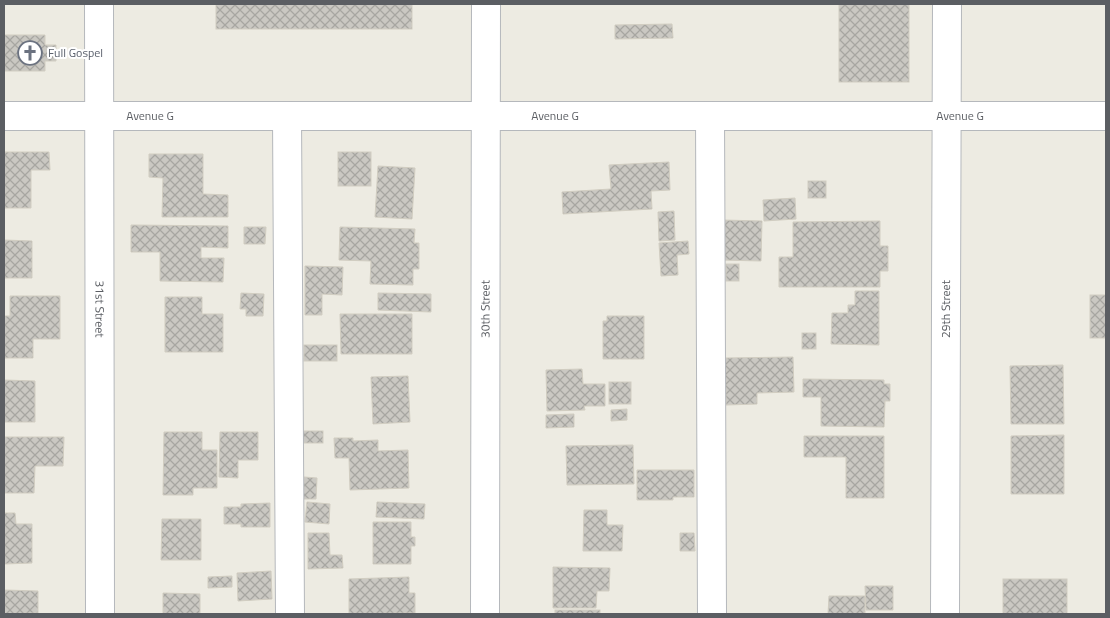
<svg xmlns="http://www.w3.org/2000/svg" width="1110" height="618" viewBox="0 0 1110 618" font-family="'Titillium Web',sans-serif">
<defs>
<pattern id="building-cross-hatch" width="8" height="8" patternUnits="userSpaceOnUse" patternTransform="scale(1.25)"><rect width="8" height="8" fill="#cac8c2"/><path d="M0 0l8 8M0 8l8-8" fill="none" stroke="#a7a6a1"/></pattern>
</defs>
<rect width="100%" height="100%" fill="#edebe2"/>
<!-- building -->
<g fill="url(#building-cross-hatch)" stroke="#d1cdc1">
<rect x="216" y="4" width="196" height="25"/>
<rect x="839" y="4" width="70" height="78"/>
<path d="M 672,24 L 673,38 L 615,39 L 615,25 Z"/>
<path d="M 4,35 L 45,35 L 45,45 L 56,45 L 56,61 L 45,61 L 45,71 L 4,71 Z"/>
<path d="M 4,152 L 49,152 L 50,170 L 31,170 L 31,208 L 4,208 Z"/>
<rect x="338" y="152" width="33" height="34"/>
<path d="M 149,154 L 203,154 L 203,194 L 228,195 L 228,217 L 162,217 L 163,178 L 149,177 Z"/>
<path d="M 669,162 L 670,190 L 651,191 L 652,209 L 563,214 L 562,192 L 611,189 L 609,165 Z"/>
<path d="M 378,166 L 415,168 L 412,219 L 375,217 Z"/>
<rect x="808" y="181" width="18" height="17"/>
<path d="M 795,198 L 796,219 L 764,221 L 763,200 Z"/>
<path d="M 674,211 L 675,240 L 659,241 L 658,212 Z"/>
<path d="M 722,220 L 762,221 L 761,261 L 721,260 Z"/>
<path d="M 880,221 L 880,246 L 888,246 L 888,271 L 880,271 L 880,287 L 779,287 L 779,257 L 793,257 L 793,222 Z"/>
<path d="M 131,225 L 228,226 L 228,248 L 201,247 L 201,258 L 224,258 L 223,282 L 160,281 L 160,252 L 131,252 Z"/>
<path d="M 244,227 L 266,227 L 265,244 L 244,244 Z"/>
<path d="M 340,227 L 415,229 L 414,243 L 419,243 L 419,269 L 413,269 L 413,285 L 370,284 L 371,261 L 339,260 Z"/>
<path d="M 4,240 L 32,241 L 32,278 L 4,278 Z"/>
<path d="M 688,241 L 689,254 L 677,255 L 678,275 L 661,276 L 659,243 Z"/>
<rect x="726" y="264" width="13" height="17"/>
<path d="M 305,266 L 343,267 L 342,295 L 322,294 L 322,315 L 305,315 Z"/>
<path d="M 855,291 L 879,291 L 879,345 L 831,344 L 832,313 L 848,313 L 848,305 L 855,305 Z"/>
<path d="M 241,293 L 264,294 L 263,316 L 246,316 L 246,309 L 240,309 Z"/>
<path d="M 378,293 L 431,294 L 431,312 L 378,310 Z"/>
<rect x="1090" y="295" width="16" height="43"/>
<path d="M 10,296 L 60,296 L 60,339 L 33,339 L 33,358 L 4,358 L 4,316 L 10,316 Z"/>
<path d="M 165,297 L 202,297 L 202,314 L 223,314 L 223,352 L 165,352 Z"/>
<path d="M 340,314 L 412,314 L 412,354 L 341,354 Z"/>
<path d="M 607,316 L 644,316 L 644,359 L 603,359 L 603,321 L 607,321 Z"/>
<rect x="802" y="333" width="14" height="16"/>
<rect x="304" y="345" width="33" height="16"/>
<path d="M 793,357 L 794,392 L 757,393 L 757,404 L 726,405 L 725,358 Z"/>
<path d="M 1063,365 L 1064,424 L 1011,424 L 1010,366 Z"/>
<path d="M 582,369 L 583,384 L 605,384 L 605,406 L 584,406 L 585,410 L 547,411 L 546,370 Z"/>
<path d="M 408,376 L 410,422 L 373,424 L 371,377 Z"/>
<path d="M 803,379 L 884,380 L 884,384 L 890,384 L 890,401 L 885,401 L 884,427 L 821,426 L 821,397 L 803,397 Z"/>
<path d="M 4,380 L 35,381 L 35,422 L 4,422 Z"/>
<rect x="609" y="382" width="22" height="22"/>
<path d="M 627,409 L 627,420 L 611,421 L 611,410 Z"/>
<path d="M 574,414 L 574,427 L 546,428 L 546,415 Z"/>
<rect x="301" y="431" width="22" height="12"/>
<path d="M 164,432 L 202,432 L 202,450 L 217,450 L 217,488 L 193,488 L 193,495 L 163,495 Z"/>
<path d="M 220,432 L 258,432 L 258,460 L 238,460 L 238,478 L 219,477 Z"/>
<path d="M 1064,435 L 1064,494 L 1011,494 L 1011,436 Z"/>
<path d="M 804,436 L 884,436 L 884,498 L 846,498 L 846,457 L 804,457 Z"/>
<path d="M 4,437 L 64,437 L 63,466 L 35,466 L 34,493 L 4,493 Z"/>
<path d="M 334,438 L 353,438 L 353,441 L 378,440 L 378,451 L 408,450 L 409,488 L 350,490 L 349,458 L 335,458 Z"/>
<path d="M 633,445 L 634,484 L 567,485 L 566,446 Z"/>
<path d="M 637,470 L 694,470 L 694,497 L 673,497 L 673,500 L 637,500 Z"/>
<path d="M 304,477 L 317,478 L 316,499 L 303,499 Z"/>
<path d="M 307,502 L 330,504 L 329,524 L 305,522 Z"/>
<path d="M 377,502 L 425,504 L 424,519 L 376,517 Z"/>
<path d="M 270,503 L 270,527 L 241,527 L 241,524 L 224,524 L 224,507 L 241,507 L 241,504 Z"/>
<path d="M 584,510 L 607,510 L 607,525 L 623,525 L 622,551 L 583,551 Z"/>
<path d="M 4,513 L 15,513 L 16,524 L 32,524 L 32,563 L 4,564 Z"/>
<path d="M 162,519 L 201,519 L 201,560 L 161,560 Z"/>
<path d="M 373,522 L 411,522 L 411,537 L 415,537 L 415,546 L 411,546 L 411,564 L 373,564 Z"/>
<path d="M 308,533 L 329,533 L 330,555 L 342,555 L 343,568 L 308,569 Z"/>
<path d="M 680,533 L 694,533 L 695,551 L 680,551 Z"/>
<path d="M 553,567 L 610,568 L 609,591 L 597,591 L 596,608 L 553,608 Z"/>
<path d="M 271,571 L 272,599 L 238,601 L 237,573 Z"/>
<path d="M 232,576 L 232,587 L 208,588 L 208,577 Z"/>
<path d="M 409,577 L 409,593 L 415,593 L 415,613 L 349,614 L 349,579 Z"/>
<rect x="1003" y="579" width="64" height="35"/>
<path d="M 865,586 L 893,586 L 893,610 L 866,610 Z"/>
<path d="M 4,590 L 38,591 L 38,613 L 4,614 Z"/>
<path d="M 163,593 L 200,594 L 200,614 L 163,614 Z"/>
<path d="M 829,596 L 865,596 L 865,614 L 828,614 Z"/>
<rect x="555" y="610" width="45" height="4"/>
</g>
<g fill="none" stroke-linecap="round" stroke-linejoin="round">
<!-- minor casing -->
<g stroke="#b5b8bc" stroke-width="30">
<g id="minor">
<path id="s1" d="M 99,4 L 100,614"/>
<path id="s2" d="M 4,116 L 1106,116"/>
<path d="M 287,116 L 290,614"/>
<path d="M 710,116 L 712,614"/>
<path id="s3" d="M 485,614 L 486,4"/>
<path id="s4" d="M 945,614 L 947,4"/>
</g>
</g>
<!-- minor -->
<use href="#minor" stroke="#fff" stroke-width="28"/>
</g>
<!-- icons -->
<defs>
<g id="church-ring" transform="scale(1.25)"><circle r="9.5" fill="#fff" stroke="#6b7280" stroke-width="1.5"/><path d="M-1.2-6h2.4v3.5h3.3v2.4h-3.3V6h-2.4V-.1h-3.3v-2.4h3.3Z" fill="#6b7280"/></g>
</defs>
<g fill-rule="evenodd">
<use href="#church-ring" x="30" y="53"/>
</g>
<g text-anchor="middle" stroke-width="4" stroke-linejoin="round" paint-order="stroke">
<!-- worship labels -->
<g font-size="12" fill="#5b616d" stroke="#fff" text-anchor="start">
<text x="48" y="57">Full Gospel</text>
</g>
<!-- street labels -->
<g font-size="12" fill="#5b5e63" stroke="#fff">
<text dy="4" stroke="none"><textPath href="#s2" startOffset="146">Avenue G</textPath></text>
<text dy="4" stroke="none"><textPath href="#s2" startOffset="551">Avenue G</textPath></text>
<text dy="4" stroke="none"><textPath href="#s2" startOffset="956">Avenue G</textPath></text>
<text dy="4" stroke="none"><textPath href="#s1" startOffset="305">31st Street</textPath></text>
<text dy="4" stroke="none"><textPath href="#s3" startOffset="305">30th Street</textPath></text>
<text dy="4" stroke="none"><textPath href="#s4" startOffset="305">29th Street</textPath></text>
</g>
</g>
<!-- border -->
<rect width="1110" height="618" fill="none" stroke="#5b5e63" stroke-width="10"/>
</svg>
